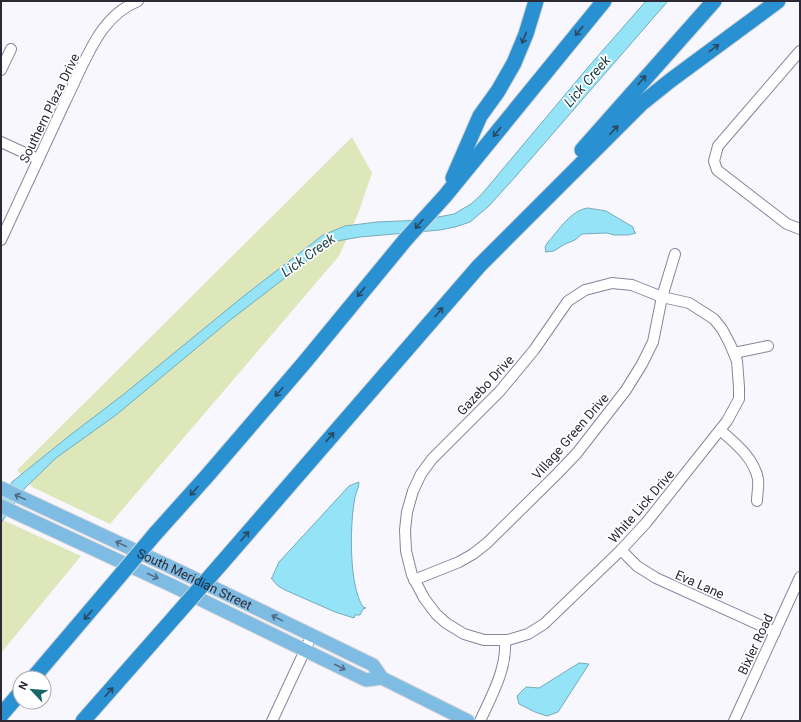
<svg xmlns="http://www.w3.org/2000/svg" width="801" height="722" viewBox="0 0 801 722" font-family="Roboto,sans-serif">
<rect width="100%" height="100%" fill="#f9f7fe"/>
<!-- green -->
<g fill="#dee7ba">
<path d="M 352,137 L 372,173 L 358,214 L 339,256 L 110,524 L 32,487 L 17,470 Z"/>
<path d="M 1,519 L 81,556 L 1,653 Z"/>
</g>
<!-- water -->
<g fill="#95e3f7" stroke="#76abbc">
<path d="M 646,1 L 668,1 L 516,176 L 489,206 L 470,222 L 455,227 L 440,230 L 360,237 L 337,241 L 316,254 L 229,321 L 116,415 L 56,458 L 25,488 L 1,523 L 1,498 L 12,482 L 69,436 L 124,394 L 245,295 L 323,235 L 345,226 L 377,222 L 423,220 L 454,214 L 471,204 L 481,195 L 590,65 Z"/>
<path d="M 588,208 L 606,211 L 633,227 L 634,231 L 636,233 L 628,235 L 614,235 L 607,233 L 582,234 L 575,240 L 565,244 L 554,251 L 545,252 L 546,251 L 545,247 L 548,242 C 559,230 571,210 588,208 Z"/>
<path d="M 359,482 C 359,489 354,496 354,503 C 350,529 349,585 363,607 L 366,608 L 363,609 L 360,615 L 355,615 L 354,618 L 335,612 L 285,590 L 278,586 L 271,578 L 273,577 L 273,575 L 279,562 L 349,486 Z"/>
<path d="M 579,663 L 589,664 L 558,712 L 547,716 L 535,712 L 519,704 L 517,696 L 526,687 L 539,688 Z"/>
</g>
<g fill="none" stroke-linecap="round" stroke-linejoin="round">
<!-- minor casing -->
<g stroke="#8a839e" stroke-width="12">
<g id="minor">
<path d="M 800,51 L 718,146 L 714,161 L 717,170 L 787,224 L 800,229"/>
<path d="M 1,70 L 11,49"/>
<path d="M 1,142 L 38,159"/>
<path d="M 1,240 C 22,194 44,148 65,102 C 76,80 88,49 103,29 C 112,17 123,7 138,1"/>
<path d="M 612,283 L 632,285 L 662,297 L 689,303 L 714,319 L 722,329 L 730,344 L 737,361 L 739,387 L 739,399 L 727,421 L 646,523 L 621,550 L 544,624 L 528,634 L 508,640 L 484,640 L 464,634 L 446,623 L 436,614 L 424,598 L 412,575 L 406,551 L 405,530 L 407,512 L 413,491 L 421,474 L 432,459 L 500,391 L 534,350 L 568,301 L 585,290 Z"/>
<path d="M 734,353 L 768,346"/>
<path d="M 720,430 C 735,443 754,458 758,479 C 759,486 757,494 757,501"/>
<path d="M 621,550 L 637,566 L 656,578 L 775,632"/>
<path d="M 414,580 L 459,562 L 473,554 L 487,543 L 557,474 L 577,453 L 626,390 L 642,364 L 653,342 L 662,297 L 675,254"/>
<path d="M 272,721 L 312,635"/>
<path d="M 480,721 C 492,695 507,669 505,640"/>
<path d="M 734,721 L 800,577"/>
</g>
</g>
<!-- major casing -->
<g stroke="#d5d4d6" stroke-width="15">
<g id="major">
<path id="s1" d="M 1,488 L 177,570 L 332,645 L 373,665 L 382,678 L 468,721"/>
<path d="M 1,506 L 173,586 L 366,680 L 382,678"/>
</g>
</g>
<!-- highway casing -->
<g stroke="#d5d4d6" stroke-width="17">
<g id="highway">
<path d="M 582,150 L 714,1"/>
<path d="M 453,178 L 480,116 L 498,91 L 514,63 L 526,34 L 536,1"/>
<path d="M 155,534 L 207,476 L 304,363 L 406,239 L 445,196 L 604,1"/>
<path d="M 220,565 L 479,266 L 641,104 L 671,80 L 778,1"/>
<path d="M 33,678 L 112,585"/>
<path d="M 1,715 L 20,693"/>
<path d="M 83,721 L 178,613"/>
</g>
</g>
<!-- minor -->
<use href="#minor" stroke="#fff" stroke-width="10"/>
<!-- major -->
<use href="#major" stroke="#7fbce3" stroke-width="13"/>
<!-- highway -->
<use href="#highway" stroke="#2990d1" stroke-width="15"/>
<!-- highway-bridge casing -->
<g stroke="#d5d4d6" stroke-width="17" stroke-linecap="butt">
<g id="highway-bridge">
<path d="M 112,585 L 155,534"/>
<path d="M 178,613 L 220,565"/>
</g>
</g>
<!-- highway-bridge -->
<use href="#highway-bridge" stroke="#2990d1" stroke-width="15"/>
</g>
<!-- one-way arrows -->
<defs><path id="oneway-shaft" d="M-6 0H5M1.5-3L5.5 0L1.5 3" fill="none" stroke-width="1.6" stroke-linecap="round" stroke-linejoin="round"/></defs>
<g stroke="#2b4863">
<use href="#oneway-shaft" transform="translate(579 31) rotate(129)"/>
<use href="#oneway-shaft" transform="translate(524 38) rotate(112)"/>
<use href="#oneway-shaft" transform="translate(714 48) rotate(-36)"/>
<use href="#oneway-shaft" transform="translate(642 80) rotate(-49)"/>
<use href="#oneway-shaft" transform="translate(614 130) rotate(-46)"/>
<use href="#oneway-shaft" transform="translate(497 132) rotate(129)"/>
<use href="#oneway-shaft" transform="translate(419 224) rotate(131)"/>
<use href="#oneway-shaft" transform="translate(361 292) rotate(129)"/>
<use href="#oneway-shaft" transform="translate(439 312) rotate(-49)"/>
<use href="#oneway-shaft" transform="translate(279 392) rotate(130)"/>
<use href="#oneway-shaft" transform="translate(330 437) rotate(-49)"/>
<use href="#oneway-shaft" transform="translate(194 491) rotate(132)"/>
<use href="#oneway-shaft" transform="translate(245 536) rotate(-49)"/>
<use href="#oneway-shaft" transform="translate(88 615) rotate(131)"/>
<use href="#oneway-shaft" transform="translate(109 692) rotate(-48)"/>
</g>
<g stroke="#516b83">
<use href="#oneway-shaft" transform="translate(20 497) rotate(-155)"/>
<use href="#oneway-shaft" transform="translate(121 544) rotate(-155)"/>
<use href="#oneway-shaft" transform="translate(153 576) rotate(25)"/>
<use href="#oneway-shaft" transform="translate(277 618) rotate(-154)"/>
<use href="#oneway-shaft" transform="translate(340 667) rotate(27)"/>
</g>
<g text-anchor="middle" stroke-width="3.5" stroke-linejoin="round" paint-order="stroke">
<!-- street labels -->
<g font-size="13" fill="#2c2934" stroke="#fff">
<text transform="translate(49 108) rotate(-64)" y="5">Southern Plaza Drive</text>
<text transform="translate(485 385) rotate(-47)" y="5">Gazebo Drive</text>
<text transform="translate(570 436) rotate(-49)" y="5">Village Green Drive</text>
<text transform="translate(641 506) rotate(-49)" y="5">White Lick Drive</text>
<text dy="5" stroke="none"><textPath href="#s1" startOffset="214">South Meridian Street</textPath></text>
<text transform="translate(700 584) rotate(24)" y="5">Eva Lane</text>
<text transform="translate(755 644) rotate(-65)" y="5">Bixler Road</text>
</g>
<!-- water labels -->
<g font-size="14" font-style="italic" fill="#173d45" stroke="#fff">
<text transform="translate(587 81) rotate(-49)" y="5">Lick Creek</text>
<text transform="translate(308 255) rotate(-36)" y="5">Lick Creek</text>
</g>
</g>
<!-- border -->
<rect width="801" height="722" fill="none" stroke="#2c2934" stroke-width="4"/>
<!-- north arrow -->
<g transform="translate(32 690) rotate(296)"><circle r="19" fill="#ffffff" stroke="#aba9ae"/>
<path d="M0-3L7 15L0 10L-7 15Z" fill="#186667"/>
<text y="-6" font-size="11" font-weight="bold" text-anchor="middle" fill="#2c2934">N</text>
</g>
</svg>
